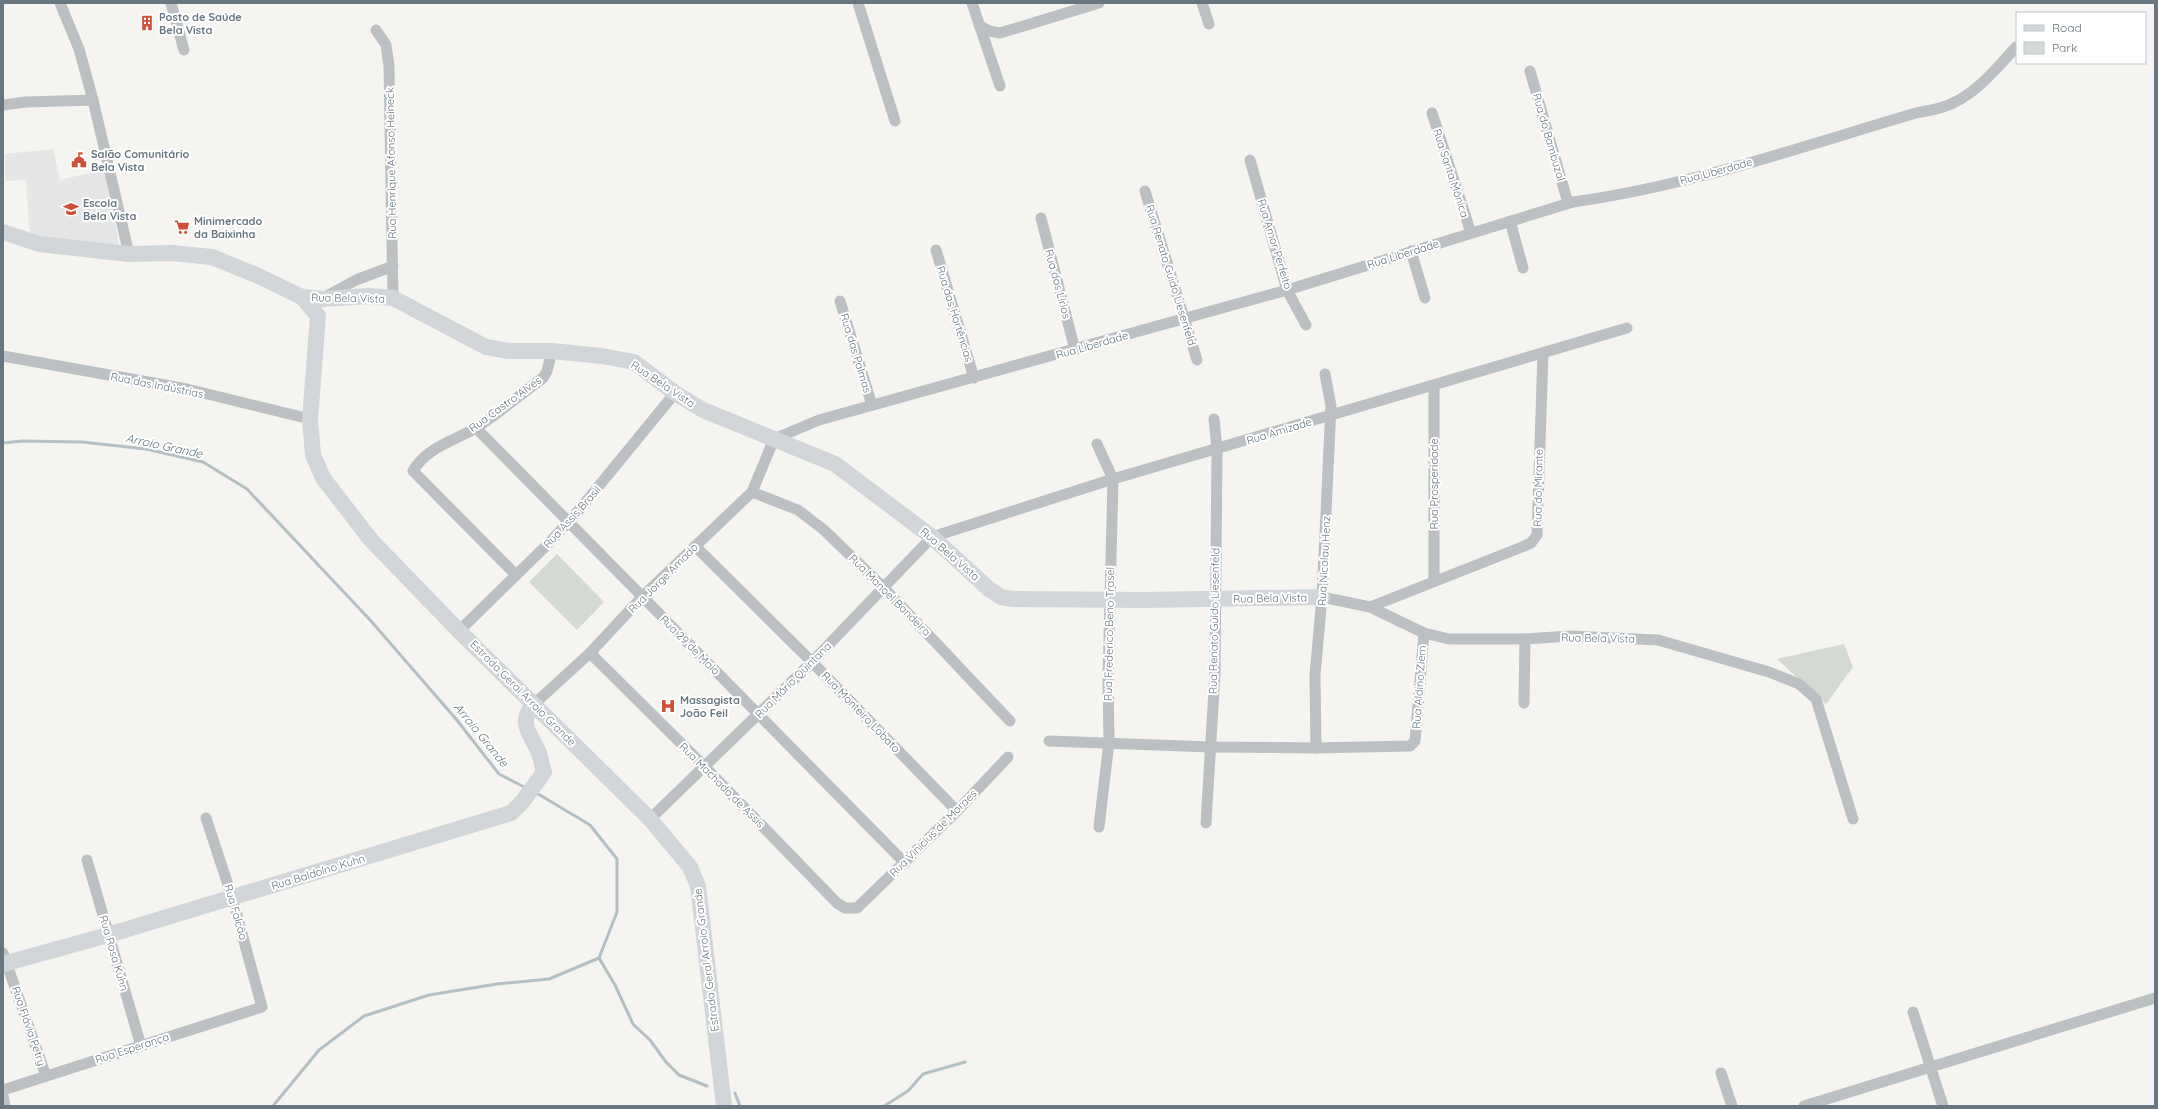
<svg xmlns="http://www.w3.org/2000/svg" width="2158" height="1109" viewBox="0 0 2158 1109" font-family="Quicksand,sans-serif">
<rect width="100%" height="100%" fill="#f5f4f1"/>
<!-- built -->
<path fill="#e5e6e5" d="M 53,149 L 60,180 L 106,169 L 119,246 L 30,237 L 26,180 L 5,181 L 5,154 Z"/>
<!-- green -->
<g fill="#d4d9d1">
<path d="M 557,554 L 604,602 L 577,630 L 529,582 Z"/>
<path d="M 1844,644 L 1853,667 L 1826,704 L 1777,659 Z"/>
</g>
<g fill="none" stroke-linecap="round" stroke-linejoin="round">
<!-- stream -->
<g stroke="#b4c0c3" stroke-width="3">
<path d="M 3,443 L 22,441 L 82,442 L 146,449 L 203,462 L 247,489 L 371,621 L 456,719 L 499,774 L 526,788"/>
<path d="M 599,958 L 615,985 L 633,1024 L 650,1040 L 666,1062 L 679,1075 L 707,1086"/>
<path d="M 735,1093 L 740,1106"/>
<path d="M 273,1106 L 319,1050 L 364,1016 L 429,995 L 497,984 L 549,979 L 599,958 L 617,912 L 617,859 L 590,825 L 535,792"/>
<path d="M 884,1106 L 908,1091 L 923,1074 L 965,1062"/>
</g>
<!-- street -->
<g stroke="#bcc0c3" stroke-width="11">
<path d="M 60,3 L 79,49 L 93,100 L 129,254"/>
<path d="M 171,3 L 184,50"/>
<path d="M 858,3 L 895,121"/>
<path d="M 972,3 L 1000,86"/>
<path d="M 1202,3 L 1209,24"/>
<path d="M 979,25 L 989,31 L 1000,33 L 1099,3"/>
<path d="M 376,30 L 386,45 L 389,66 L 393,298"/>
<path d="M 1530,71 L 1568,203"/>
<path d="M 3,105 L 26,102 L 93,100"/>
<path d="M 1432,113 L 1471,233"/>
<path d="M 1250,160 L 1287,290 L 1306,325"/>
<path d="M 1145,191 L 1197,360"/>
<path d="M 1041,218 L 1075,350"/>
<path d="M 1510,221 L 1523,268"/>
<path d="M 936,250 L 974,378"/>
<path d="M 1411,251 L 1425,298"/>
<path d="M 325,297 L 356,280 L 393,266"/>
<path d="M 840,301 L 872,405"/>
<path d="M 3,356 L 187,389 L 310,419"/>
<path d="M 1434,386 L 1434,581"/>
<path d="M 476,428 L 905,863"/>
<path d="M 1097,444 L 1113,479 L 1108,680 L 1109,742 L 1099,827"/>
<path d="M 752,492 L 798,510 L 824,530 L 883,587 L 1010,721"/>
<path d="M 695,546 L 812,662 L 957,811"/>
<path d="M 516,575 L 413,471 C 427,447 454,441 476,428 C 499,413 521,394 543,378 L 547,371 L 552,351"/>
<path d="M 1322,597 L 1370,607 L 1424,633 L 1449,639 L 1525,639 L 1570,636 L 1658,640 L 1769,672 L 1799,684 L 1816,699 L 1853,819"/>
<path d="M 1370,607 L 1522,547 L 1531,543 L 1537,535 L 1543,353"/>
<path d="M 459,631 L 549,543 L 580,509 L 675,393"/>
<path d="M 590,653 L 704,766 L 837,903 L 845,908 L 857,908 L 957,811 L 1008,757"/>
<path d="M 1524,703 L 1525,639"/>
<path d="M 533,705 L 590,653 L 643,596 L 752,492 L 774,439 L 819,420 L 1287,290 L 1573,202 C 1690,186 1803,146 1916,113 C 1925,111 1934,110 1943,107 C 1973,98 1996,69 2016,47"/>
<path d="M 1049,741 L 1210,747 L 1316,748 L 1410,746 L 1415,741 L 1424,633"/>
<path d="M 1316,748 L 1315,675 L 1322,597 L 1331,406 L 1325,374"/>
<path d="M 650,819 L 812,662 L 932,537 L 1113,479 L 1627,328"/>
<path d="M 1206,823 L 1215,673 L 1217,449 L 1214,419"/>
<path d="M 87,860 L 141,1046"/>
<path d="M 3,953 L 46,1076"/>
<path d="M 1913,1012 L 1943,1106"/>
<path d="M 1721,1073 L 1732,1106"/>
<path d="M 3,1090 L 262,1007 L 232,897 L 206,818"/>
<path d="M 3,1096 L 5,1106"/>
<path d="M 1804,1106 L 2155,998"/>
</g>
<!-- secondary -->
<g stroke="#d2d6d9" stroke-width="16">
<path d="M 3,232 L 39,244 L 129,254 L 172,253 L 212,257 L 254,274 L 302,297 L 322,299 L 370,296 L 393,298 L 486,347 L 509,351 L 552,351 L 602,356 L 634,362 L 675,393 L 703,410 L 835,464 L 932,537 L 989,589 L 1001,597 L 1013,599 L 1144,600 L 1322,597"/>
<path d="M 302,297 L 318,316 L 310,419 L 313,455 L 323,478 L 371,540 L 459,631 L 650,819 L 690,867 L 698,886 L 724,1106"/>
<path d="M 3,964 L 108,935 L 511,813 L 523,801 L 544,772 C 542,766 541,759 539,753 C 532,736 517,723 533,705"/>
</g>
</g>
<!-- icons -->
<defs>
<g id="building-bare" transform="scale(1.2)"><path d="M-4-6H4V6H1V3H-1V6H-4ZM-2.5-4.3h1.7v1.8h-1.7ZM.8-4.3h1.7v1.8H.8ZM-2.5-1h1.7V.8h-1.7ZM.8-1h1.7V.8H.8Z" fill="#cf4f37" stroke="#fff" stroke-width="2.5" paint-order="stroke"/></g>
<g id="civic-bare" transform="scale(1.2)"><path d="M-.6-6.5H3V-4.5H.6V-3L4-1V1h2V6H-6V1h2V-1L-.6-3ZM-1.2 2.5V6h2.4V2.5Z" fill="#cf4f37" stroke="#fff" stroke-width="2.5" paint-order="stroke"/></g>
<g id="school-bare" transform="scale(1.2)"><path d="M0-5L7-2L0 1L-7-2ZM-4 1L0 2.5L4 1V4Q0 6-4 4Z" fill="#cf4f37" stroke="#fff" stroke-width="2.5" paint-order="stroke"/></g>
<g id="supermarket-bare" transform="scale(1.2)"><path d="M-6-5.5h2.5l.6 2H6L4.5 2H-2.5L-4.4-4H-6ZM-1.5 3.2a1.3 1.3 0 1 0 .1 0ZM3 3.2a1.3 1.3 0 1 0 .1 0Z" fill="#cf4f37" stroke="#fff" stroke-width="2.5" paint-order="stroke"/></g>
<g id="hospital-bare" transform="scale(1.2)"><path d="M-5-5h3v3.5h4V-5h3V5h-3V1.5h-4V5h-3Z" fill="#cf4f37" stroke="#fff" stroke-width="2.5" paint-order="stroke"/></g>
</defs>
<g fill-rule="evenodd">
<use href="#building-bare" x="147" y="23"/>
<use href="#civic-bare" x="79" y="160"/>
<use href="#school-bare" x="71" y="209"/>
<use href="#supermarket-bare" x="182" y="227"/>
<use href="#hospital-bare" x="668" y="706"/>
</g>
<g text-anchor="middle" stroke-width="4" stroke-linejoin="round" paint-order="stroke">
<!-- poi labels -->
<g font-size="11" font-weight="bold" fill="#67767f" stroke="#fff" text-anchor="start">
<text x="159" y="21">Posto de Saúde<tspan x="159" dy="13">Bela Vista</tspan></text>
<text x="91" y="158">Salão Comunitário<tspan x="91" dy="13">Bela Vista</tspan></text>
<text x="83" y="207">Escola<tspan x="83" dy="13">Bela Vista</tspan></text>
<text x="194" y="225">Minimercado<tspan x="194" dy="13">da Baixinha</tspan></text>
<text x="680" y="704">Massagista<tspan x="680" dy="13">João Feil</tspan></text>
</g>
<!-- street labels -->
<g font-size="11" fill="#67767f" stroke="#fff">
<text transform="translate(1549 137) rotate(74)" y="4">Rua do Bambuzal</text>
<text transform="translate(391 163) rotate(-91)" y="4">Rua Henrique Afonso Heineck</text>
<text transform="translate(1716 171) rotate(-15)" y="4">Rua Liberdade</text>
<text transform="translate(1451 173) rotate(72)" y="4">Rua Santa Mônica</text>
<text transform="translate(1275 244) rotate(73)" y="4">Rua Amor Perfeito</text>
<text transform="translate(1403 254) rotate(-17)" y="4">Rua Liberdade</text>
<text transform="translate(1171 275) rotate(73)" y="4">Rua Renato Guido Liesenfeld</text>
<text transform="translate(1058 284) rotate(75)" y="4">Rua dos Lírios</text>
<text transform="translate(348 298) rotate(1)" y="4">Rua Bela Vista</text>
<text transform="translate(955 314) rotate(73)" y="4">Rua das Hortências</text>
<text transform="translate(1092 345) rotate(-16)" y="4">Rua Liberdade</text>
<text transform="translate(856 353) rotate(73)" y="4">Rua das Palmas</text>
<text transform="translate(663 384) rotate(34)" y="4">Rua Bela Vista</text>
<text transform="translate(157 385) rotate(11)" y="4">Rua das Indústrias</text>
<text transform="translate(505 404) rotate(-36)" y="4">Rua Castro Alves</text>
<text transform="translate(1279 431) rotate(-17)" y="4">Rua Amizade</text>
<text transform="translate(1434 484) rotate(-90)" y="4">Rua Prosperidade</text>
<text transform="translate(1538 488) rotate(-89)" y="4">Rua do Mirante</text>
<text transform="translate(572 517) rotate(-48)" y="4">Rua Assis Brasil</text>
<text transform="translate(950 554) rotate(41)" y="4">Rua Bela Vista</text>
<text transform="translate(1324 561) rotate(-87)" y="4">Rua Nicolau Henz</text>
<text transform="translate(663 578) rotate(-45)" y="4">Rua Jorge Amado</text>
<text transform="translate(890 595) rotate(45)" y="4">Rua Manoel Bandeira</text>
<text transform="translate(1270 598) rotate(-1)" y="4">Rua Bela Vista</text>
<text transform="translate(1214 621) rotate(-89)" y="4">Rua Renato Guido Liesenfeld</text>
<text transform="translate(1109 634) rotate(-89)" y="4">Rua Frederico Beno Trasel</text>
<text transform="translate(1598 638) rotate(1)" y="4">Rua Bela Vista</text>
<text transform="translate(690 645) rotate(45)" y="4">Rua 29 de Maio</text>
<text transform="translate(793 680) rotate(-45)" y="4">Rua Mário Quintana</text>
<text transform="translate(1419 687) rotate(-86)" y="4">Rua Aldino Ziem</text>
<text transform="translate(523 693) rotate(45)" y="4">Estrada Geral Arroio Grande</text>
<text transform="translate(861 712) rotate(46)" y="4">Rua Monteiro Lobato</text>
<text transform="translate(722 785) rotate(45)" y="4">Rua Machado de Assis</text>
<text transform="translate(933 833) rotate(-45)" y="4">Rua Vinícius de Moraes</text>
<text transform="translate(318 872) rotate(-17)" y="4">Rua Baldoíno Kuhn</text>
<text transform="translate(236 912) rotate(74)" y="4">Rua Falcão</text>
<text transform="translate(114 953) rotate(74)" y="4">Rua Rosa Kuhn</text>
<text transform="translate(706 960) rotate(-97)" y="4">Estrada Geral Arroio Grande</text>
<text transform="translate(29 1026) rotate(71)" y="4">Rua Flávia Petry</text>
<text transform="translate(132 1048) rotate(-18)" y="4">Rua Esperança</text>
</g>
<!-- water labels -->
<g font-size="12" font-style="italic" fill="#63777c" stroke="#fff">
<text transform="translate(164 446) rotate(12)" y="4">Arroio Grande</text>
<text transform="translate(481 735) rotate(51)" y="4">Arroio Grande</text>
</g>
</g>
<!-- border -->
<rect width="2158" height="1109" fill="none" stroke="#67767f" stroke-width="8"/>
<!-- legend -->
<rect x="2016" y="12" width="130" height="52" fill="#ffffff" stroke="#c2c8cc"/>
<rect x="2024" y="25" width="20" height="6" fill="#d2d6d9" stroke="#c2c8cc"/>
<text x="2052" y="32" font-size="12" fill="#67767f">Road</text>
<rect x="2024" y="42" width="20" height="12" fill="#d4d9d1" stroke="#c2c8cc"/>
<text x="2052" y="52" font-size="12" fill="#67767f">Park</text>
</svg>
